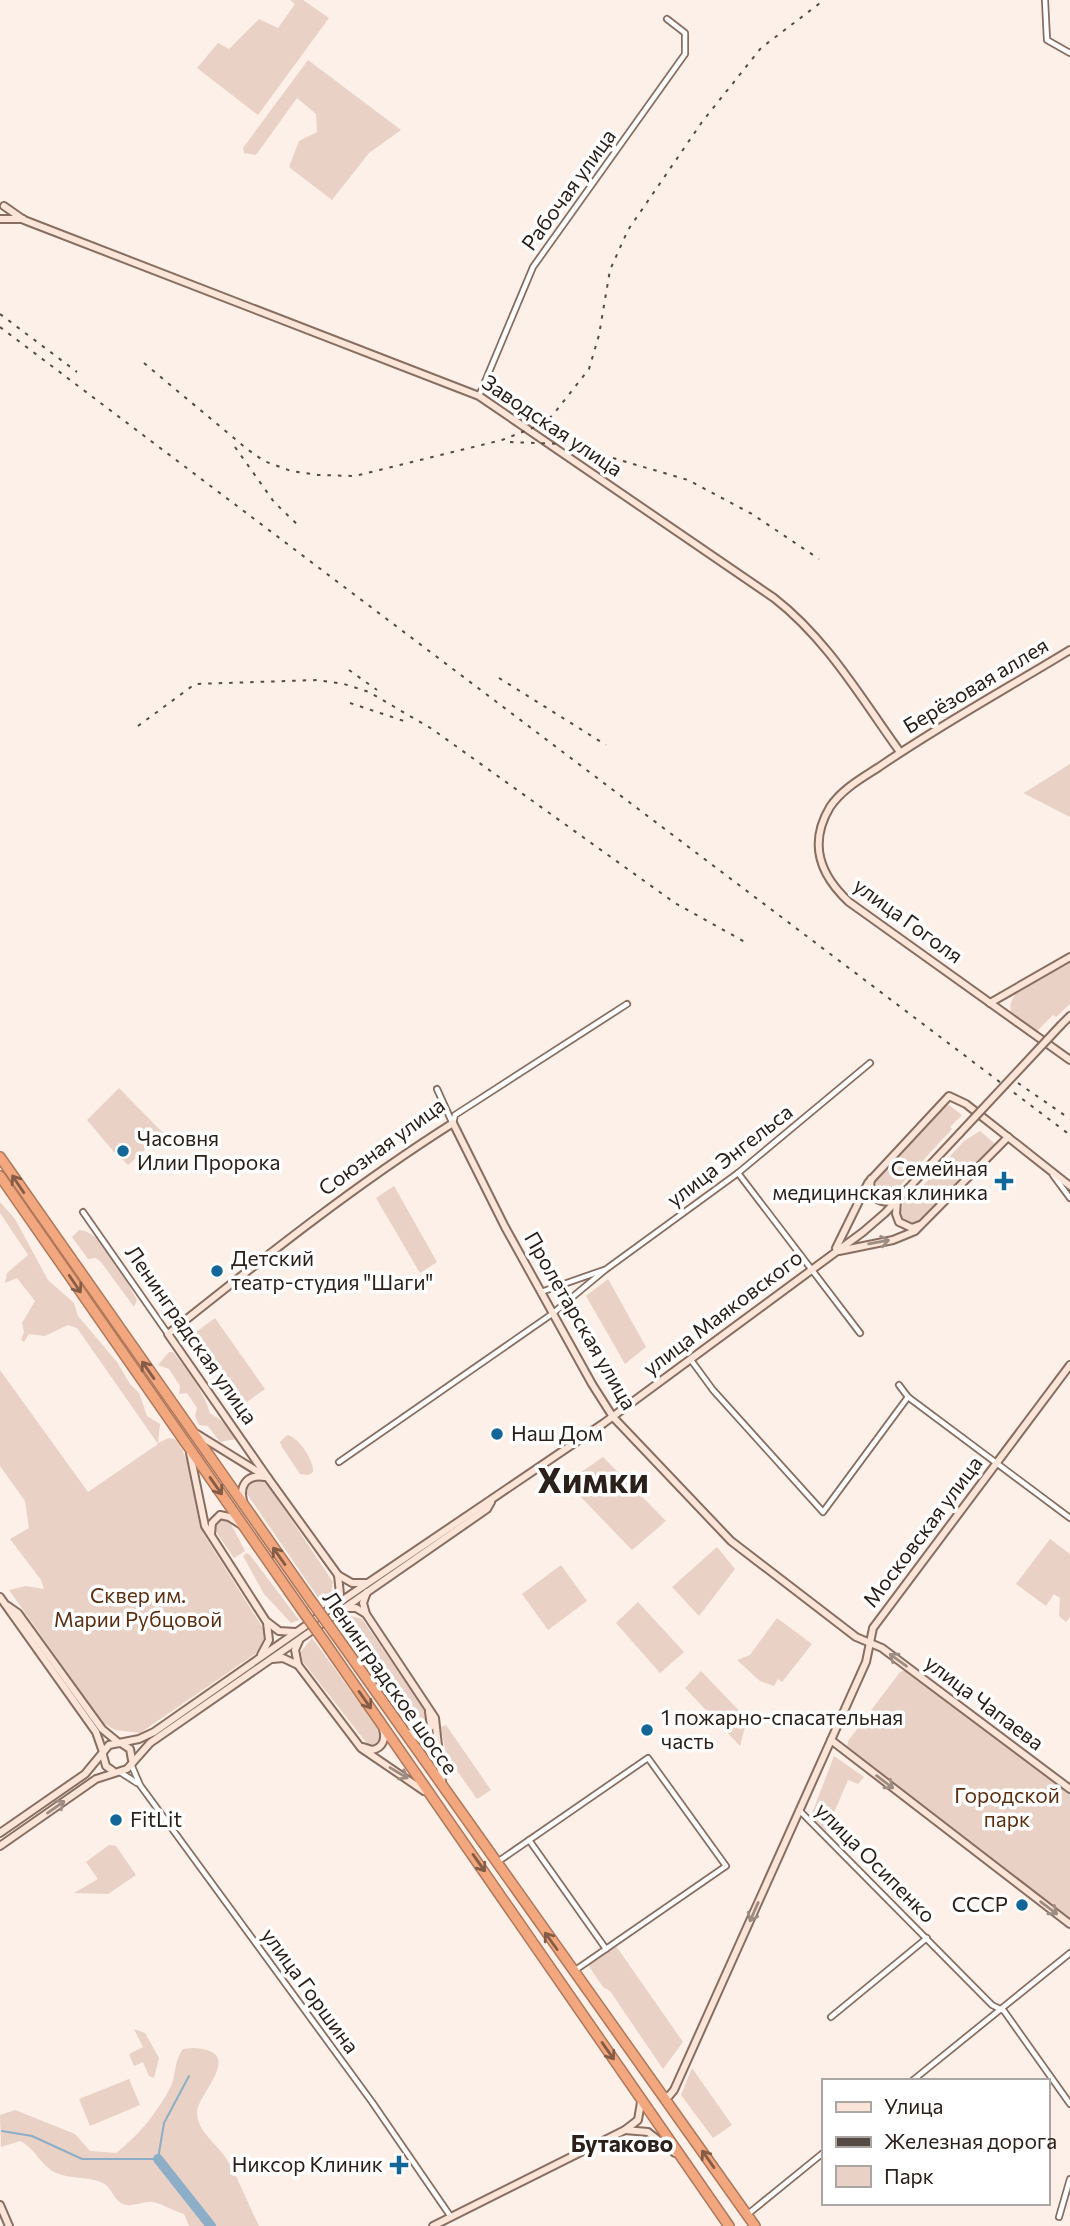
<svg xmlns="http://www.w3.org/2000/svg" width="1070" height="2226" viewBox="0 0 1070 2226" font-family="Commissioner,sans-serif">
<rect width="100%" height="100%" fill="#fcf0e9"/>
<!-- green -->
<g fill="#e9d1c5">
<path d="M 290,0 L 303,0 L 329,18 L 258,115 L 197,68 L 218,43 L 229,49 L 259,19 L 278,28 L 295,4 Z"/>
<path d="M 308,60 L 401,130 L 369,153 L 332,200 L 289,167 L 299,141 L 317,132 L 316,114 L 297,98 L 256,155 L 244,153 L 243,148 Z"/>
<path d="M 1070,764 L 1070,817 L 1023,793 L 1024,793 Z"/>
<path d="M 1070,961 L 1070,1004 L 1056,1017 L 1053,1015 L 1037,1031 L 1011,1012 C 1005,987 1052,971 1070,961 Z"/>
<path d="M 119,1088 L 163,1133 L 128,1165 L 119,1156 L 126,1152 L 125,1148 L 114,1152 L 87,1120 Z"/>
<path d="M 949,1105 L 962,1115 L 950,1127 L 952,1129 L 894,1192 L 895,1195 C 887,1201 881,1200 874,1193 L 876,1179 L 943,1107 Z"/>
<path d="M 980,1131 L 994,1143 L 991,1151 L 922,1220 L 912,1225 L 904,1222 L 900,1215 L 903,1203 L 908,1202 L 964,1141 Z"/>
<path d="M 394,1186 L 437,1262 L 420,1273 L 376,1198 Z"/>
<path d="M 0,1202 L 15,1219 L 48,1280 L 74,1303 L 78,1316 L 117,1362 L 130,1384 L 139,1393 L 147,1416 L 160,1424 L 158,1443 L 169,1438 L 178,1440 L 187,1461 L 203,1533 L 266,1633 L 266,1642 L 255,1654 L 140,1733 L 115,1730 L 103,1723 L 9,1590 L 26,1586 L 44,1589 L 41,1580 L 10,1539 L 29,1528 L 25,1501 L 0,1466 L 0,1370 L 88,1492 L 158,1444 L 77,1328 L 68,1325 L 45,1336 L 29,1334 L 24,1342 L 21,1340 L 24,1332 L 22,1323 L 35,1301 L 17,1278 L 5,1283 L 7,1273 L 28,1255 L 0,1213 Z"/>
<path d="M 79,1230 C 105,1232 125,1280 137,1300 L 134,1307 L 101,1262 L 96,1258 L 88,1259 L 72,1237 Z"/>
<path d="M 608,1279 L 646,1347 L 625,1364 L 586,1296 Z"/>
<path d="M 215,1318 L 265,1389 L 241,1406 L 192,1335 Z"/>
<path d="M 169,1352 L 173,1352 C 188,1371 203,1390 210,1413 L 228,1425 L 236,1439 L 220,1442 L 208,1426 L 199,1425 L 195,1416 L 197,1408 L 187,1393 L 179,1394 L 180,1386 L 169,1369 L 158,1365 Z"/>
<path d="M 287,1435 C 299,1437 314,1461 313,1472 L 308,1475 L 300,1474 L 282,1447 L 280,1442 Z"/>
<path d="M 603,1457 L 666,1521 L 632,1550 L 578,1494 L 564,1484 Z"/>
<path d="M 255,1480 L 266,1482 L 333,1582 L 331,1596 L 322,1603 L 245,1491 L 248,1484 Z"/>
<path d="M 220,1520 L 230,1522 L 245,1551 L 234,1558 L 216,1532 L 216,1524 Z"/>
<path d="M 1050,1539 L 1070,1554 L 1070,1617 L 1066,1622 L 1059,1616 L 1060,1598 L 1054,1594 L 1046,1606 L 1016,1584 Z"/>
<path d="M 717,1547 L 735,1569 L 699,1616 L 672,1587 Z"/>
<path d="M 246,1553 L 250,1555 L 299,1620 L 291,1623 L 264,1594 L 243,1556 Z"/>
<path d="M 561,1565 L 587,1601 L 548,1630 L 522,1594 Z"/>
<path d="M 638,1602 L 684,1652 L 660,1673 L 616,1623 Z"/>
<path d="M 351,1616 L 362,1619 L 425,1710 L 428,1722 L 426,1729 L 418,1732 L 412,1729 L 394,1703 L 395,1698 L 377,1680 L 336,1623 Z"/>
<path d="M 777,1618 L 812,1644 L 782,1682 L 778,1679 L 774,1686 L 760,1681 L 737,1660 L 750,1655 Z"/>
<path d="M 312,1638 L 381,1732 L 382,1737 L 378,1745 L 369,1746 L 300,1658 L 299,1654 Z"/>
<path d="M 905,1670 L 1070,1794 L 1070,1920 L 847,1748 L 848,1741 L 900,1672 Z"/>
<path d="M 701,1671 L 747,1719 L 740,1746 L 685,1688 Z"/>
<path d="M 446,1725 L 491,1790 L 477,1799 L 446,1755 L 441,1727 Z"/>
<path d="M 834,1756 L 864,1777 L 858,1784 L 848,1780 L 826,1831 L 811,1816 Z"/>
<path d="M 109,1845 L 116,1846 L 136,1875 L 108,1894 L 74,1893 L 98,1879 L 86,1862 Z"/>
<path d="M 616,1946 L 683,2042 L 663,2069 L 610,1991 L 603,1987 L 588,1965 Z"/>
<path d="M 134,2029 L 145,2033 L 159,2058 L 154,2078 L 149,2076 L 143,2062 L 134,2066 L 129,2054 L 143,2047 Z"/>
<path d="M 194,2048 C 248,2051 196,2095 197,2113 C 198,2132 216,2143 226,2158 C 239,2179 248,2204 259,2226 L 189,2226 L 184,2214 C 174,2211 163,2204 153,2202 C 145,2201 136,2206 126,2205 C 113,2202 113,2188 103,2183 C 88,2176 68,2179 56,2173 C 40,2165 36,2149 20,2141 L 1,2147 L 0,2115 L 15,2110 L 75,2134 L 90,2151 L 116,2153 C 139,2135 155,2115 169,2090 C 177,2076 173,2062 183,2049 Z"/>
<path d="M 692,2068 L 732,2125 L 713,2138 L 681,2095 Z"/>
<path d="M 129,2079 L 140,2105 L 90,2126 L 79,2099 Z"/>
</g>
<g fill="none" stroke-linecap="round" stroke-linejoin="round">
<!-- stream -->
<path stroke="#8daec7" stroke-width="2" d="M 2,2131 L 32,2136 L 82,2159 L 158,2159 L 164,2123 L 189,2076"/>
<!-- river -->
<path stroke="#8daec7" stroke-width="10" d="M 158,2159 L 211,2226"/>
<!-- street casing -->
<g stroke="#886e60" stroke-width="8">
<g id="street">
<path d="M 1045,0 L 1047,40 L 1070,53"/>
<path d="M 479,396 L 533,267 L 685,54 L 685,33 L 667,19"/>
<path d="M 437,1089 L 452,1122"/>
<path d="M 453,1123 L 455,1115 L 627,1004"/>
<path d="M 738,1173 L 860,1333"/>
<path d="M 1053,1175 L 1070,1198"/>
<path d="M 83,1212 L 168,1334"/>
<path d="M 541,1292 L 604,1270"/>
<path d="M 691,1360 L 713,1390 L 823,1512 L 908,1397"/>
<path d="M 899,1385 L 908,1397 L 1070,1518"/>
<path d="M 339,1462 L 552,1314 L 605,1270 L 738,1173 L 870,1063"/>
<path d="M 131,1764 L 140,1785 L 372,2102 L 451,2217"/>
<path d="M 120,1772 L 137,1783"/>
<path d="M 799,1810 L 992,2005 L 1004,2011 L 1070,2104"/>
<path d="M 529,1840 L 606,1949"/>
<path d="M 496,1863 L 648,1758 L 726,1866 L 574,1971"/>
<path d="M 831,2017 L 927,1938"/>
<path d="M 912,2081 L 1070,1953"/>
<path d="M 748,2214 L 823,2153"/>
<path d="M 1059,2217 L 1070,2179"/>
</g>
</g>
<!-- secondary casing -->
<g stroke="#886e60" stroke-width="10">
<g id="secondary">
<path d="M 4,206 L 24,220 L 479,396 L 774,598 C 827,639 861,698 900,752"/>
<path d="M 0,219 L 23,219"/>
<path d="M 1070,650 C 1006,689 940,725 879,767 C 862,778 842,789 830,807 C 808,844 820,875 849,902 L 1070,1060"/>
<path d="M 990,1003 L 1070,957"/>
<path d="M 1061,1025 L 1070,1016"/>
<path d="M 871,1179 C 867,1197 879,1204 895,1201"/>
<path d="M 897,1201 L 896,1214 L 899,1222 L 912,1228 L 920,1225"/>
<path d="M 836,1248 L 868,1183 L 949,1096 L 966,1104 L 1070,1186"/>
<path d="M 839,1251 L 893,1240 L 915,1231 L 1008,1137"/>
<path d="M 197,1434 L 268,1478 L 338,1575 L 352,1583 L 367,1583"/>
<path d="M 190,1453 L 205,1526 L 266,1621 L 279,1631 L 295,1632"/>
<path d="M 268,1478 L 168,1334 C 261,1260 352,1187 453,1123 L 505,1227 L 592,1384 L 613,1417 L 731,1541 L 856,1637 L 882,1648 L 1070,1789"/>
<path d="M 243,1501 C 239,1484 248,1474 265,1477"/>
<path d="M 211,1534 L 212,1523 L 220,1515 L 229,1517 L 240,1524"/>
<path d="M 367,1592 L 363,1603 L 366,1614 L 435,1718 L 442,1782"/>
<path d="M 0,1597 L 96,1732 L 103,1752"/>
<path d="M 8,1606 L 18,1613 L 102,1729 L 119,1743"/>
<path d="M 331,1608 L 604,1423 L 863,1232 L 885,1213 L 960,1133"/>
<path d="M 345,1608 L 356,1608 L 366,1614"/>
<path d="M 299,1641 L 295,1650 L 298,1665 L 361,1748 L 424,1791"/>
<path d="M 261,1655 L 269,1640 L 267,1623"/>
<path d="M 272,1659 L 283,1658 L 298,1665"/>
<path d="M 406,1732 L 418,1737 L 425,1735 L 431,1726 L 429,1712"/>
<path d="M 831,1740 L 1070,1924"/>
<path d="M 121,1743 L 130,1749 L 132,1760"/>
<path d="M 363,1747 L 372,1750 C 383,1748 386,1739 383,1729"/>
<path d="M 103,1755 L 106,1766 L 113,1771"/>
<path d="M 0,1833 L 85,1774 L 109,1745 L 139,1739 L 154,1732 L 331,1608 L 340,1594 L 338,1575"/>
<path d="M 0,1846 L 96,1779 L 127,1769 L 150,1743 L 487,1509 L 491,1502"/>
<path d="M 662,2096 L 669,2096 L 674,2090 L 866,1662 L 873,1628 L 1070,1365"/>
<path d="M 625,2130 L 648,2132 L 675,2153"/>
<path d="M 0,2205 L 9,2226"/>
<path d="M 433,2226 L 625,2130 L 638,2120 L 641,2102"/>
</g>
</g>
<!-- highway casing -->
<g stroke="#ad785b" stroke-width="12">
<g id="highway">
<path d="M 0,1157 L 312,1602"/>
<path d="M 0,1176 L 302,1610"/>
<path d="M 335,1634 L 755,2226"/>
<path d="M 324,1641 L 729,2226"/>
</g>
</g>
<!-- street -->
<use href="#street" stroke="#fff" stroke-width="4.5"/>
<!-- secondary -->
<use href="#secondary" stroke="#fbe5d8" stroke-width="6"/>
<!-- highway -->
<use href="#highway" stroke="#f3a77e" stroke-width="9"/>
<!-- rail -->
<g stroke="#554a44" stroke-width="2" stroke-dasharray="3.5 7" stroke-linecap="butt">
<path d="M 0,314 L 77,372"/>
<path d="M 0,327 L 1070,1135"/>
<path d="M 144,363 L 247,449 L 264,461 L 291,471 L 318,475 L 355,476 L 502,440 L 535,427 L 552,416 L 589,369 L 599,335 L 610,270 L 628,230 L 702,122 L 761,48 L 824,0"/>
<path d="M 510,442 L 565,444 L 688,480 L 752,514 L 819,559"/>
<path d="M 235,447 L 274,502 L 301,528"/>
<path d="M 349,670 L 377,690"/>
<path d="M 499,678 L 606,745"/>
<path d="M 350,703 L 404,721"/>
<path d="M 138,726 L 195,684 L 317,680 L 344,684 L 369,692 L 432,729 L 675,903 L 745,942"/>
<path d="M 1018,1083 L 1070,1119"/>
</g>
<!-- secondary-bridge casing -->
<g stroke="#886e60" stroke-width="10" stroke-linecap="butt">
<path id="secondary-bridge" d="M 960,1133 L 1061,1025"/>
</g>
<!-- highway-bridge casing -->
<g stroke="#ad785b" stroke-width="12" stroke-linecap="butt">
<g id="highway-bridge">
<path d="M 312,1602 L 335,1634"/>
<path d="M 302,1610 L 324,1641"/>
</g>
</g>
<!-- secondary-bridge -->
<use href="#secondary-bridge" stroke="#fbe5d8" stroke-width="6"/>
<!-- highway-bridge -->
<use href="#highway-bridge" stroke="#f3a77e" stroke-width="9"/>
</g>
<!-- one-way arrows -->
<defs><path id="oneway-shaft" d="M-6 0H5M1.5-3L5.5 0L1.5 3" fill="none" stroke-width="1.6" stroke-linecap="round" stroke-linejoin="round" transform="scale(1.75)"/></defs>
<g stroke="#855d47">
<use href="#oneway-shaft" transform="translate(18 1184) rotate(-124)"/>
<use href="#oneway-shaft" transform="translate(75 1284) rotate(56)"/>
<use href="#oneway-shaft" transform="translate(148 1370) rotate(-125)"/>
<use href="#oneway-shaft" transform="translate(216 1486) rotate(55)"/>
<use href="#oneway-shaft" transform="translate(279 1556) rotate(-125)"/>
<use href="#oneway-shaft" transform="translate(365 1700) rotate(55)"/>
<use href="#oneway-shaft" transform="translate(479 1863) rotate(55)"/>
<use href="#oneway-shaft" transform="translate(551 1941) rotate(-126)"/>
<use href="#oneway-shaft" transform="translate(608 2051) rotate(55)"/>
<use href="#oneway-shaft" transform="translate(708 2159) rotate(-125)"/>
</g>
<g stroke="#9d8c82">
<use href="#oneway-shaft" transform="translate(879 1242) rotate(-10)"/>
<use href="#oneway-shaft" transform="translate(898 1660) rotate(-144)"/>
<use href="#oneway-shaft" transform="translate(399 1773) rotate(31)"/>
<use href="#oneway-shaft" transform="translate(885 1782) rotate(37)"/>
<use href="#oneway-shaft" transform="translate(56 1807) rotate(-35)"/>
<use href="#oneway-shaft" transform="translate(1049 1908) rotate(37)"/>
<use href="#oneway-shaft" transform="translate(754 1912) rotate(114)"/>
</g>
<!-- markers -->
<g fill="#126798" stroke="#fff" stroke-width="2.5">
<circle cx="123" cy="1151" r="7"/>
<path d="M1000.5 1170.5h7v7h7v7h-7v7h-7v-7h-7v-7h7z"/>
<circle cx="217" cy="1271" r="7"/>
<circle cx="497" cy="1434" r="7"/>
<circle cx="647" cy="1730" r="7"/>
<circle cx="116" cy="1820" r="7"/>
<circle cx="1022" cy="1905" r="7"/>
<path d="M395.5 2154.5h7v7h7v7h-7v7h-7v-7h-7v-7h7z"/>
</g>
<g text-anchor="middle" stroke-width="7" stroke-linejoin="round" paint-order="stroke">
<!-- street labels -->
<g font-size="21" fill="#2b201a" stroke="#fff">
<text transform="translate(569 190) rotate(-54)" y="7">Рабочая улица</text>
<text transform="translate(552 426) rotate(34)" y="7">Заводская улица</text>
<text transform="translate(976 686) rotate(-31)" y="7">Берёзовая аллея</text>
<text transform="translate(908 921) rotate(36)" y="7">улица Гоголя</text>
<text transform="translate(382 1147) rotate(-36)" y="7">Союзная улица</text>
<text transform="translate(730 1156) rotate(-38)" y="7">улица Энгельса</text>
<text transform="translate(723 1313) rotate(-37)" y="7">улица Маяковского</text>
<text transform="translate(580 1321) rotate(60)" y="7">Пролетарская улица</text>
<text transform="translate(191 1335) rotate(55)" y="7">Ленинградская улица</text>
<text transform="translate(923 1532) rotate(-53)" y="7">Московская улица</text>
<text transform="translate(390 1683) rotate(55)" y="7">Ленинградское шоссе</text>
<text transform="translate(984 1703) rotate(37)" y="7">улица Чапаева</text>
<text transform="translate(875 1863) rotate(45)" y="7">улица Осипенко</text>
<text transform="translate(310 1991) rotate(54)" y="7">улица Горшина</text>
</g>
<!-- poi labels -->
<g font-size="21" fill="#2b201a" stroke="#fff" text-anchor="start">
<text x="137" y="1146">Часовня<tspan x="137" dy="24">Илии Пророка</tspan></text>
<text x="988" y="1176" text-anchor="end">Семейная<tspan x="988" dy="24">медицинская клиника</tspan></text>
<text x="231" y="1266">Детский<tspan x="231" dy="24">театр-студия "Шаги"</tspan></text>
<text x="511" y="1441">Наш Дом</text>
<text x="661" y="1725">1 пожарно-спасательная<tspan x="661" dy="24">часть</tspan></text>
<text x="130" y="1827">FitLit</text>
<text x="1008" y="1912" text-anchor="end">СССР</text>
<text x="383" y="2172" text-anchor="end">Никсор Клиник</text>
</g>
<!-- park labels -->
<g font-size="21" fill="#5e2e11" stroke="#fff">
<text x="138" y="1603">Сквер им.<tspan x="138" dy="24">Марии Рубцовой</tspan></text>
<text x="1007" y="1803">Городской<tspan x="1007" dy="24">парк</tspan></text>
</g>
<!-- neighbourhood labels -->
<g font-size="23" font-weight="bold" fill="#2b201a" stroke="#fff">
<text x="622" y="2152">Бутаково</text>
</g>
<!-- town labels -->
<g font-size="35" font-weight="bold" fill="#2b201a" stroke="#fff">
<text x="593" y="1493">Химки</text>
</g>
</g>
<!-- legend -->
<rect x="822" y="2079" width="228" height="126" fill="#ffffff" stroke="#aaa6a3" stroke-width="2"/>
<rect x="836" y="2102" width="35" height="10" fill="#fbe5d8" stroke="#aaa6a3" stroke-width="2"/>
<text x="884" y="2114" font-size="21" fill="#2b201a">Улица</text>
<rect x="836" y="2137" width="35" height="10" fill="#554a44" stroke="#aaa6a3" stroke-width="2"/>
<text x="884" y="2149" font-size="21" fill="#2b201a">Железная дорога</text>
<rect x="836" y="2166" width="35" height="21" fill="#e9d1c5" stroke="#aaa6a3" stroke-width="2"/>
<text x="884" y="2184" font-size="21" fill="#2b201a">Парк</text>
</svg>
